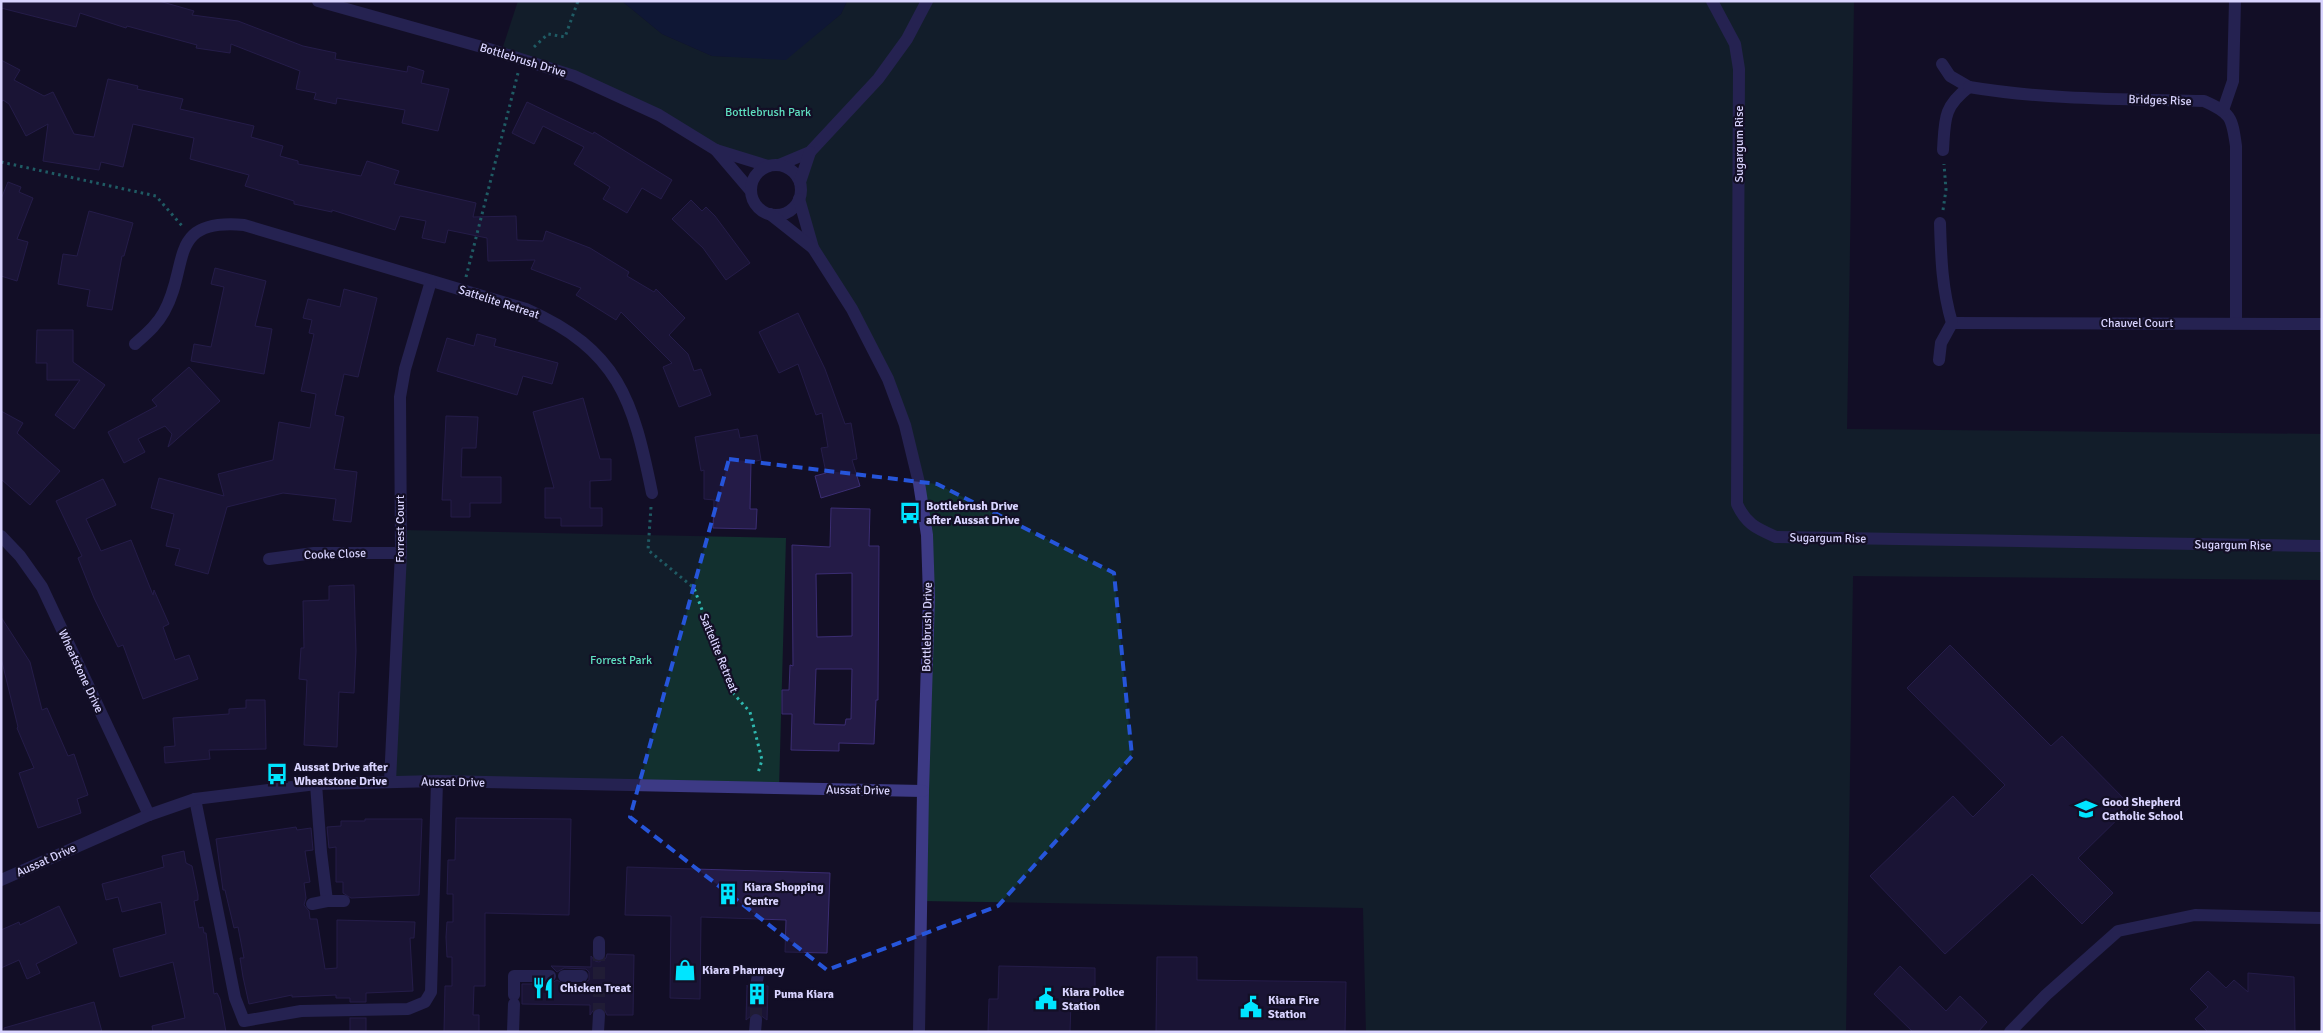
<svg xmlns="http://www.w3.org/2000/svg" width="2323" height="1033" viewBox="0 0 2323 1033" font-family="Signika,sans-serif">
<rect width="100%" height="100%" fill="#130f26"/>
<!-- green -->
<g fill="#12302f">
<path d="M 518,1 L 622,1 L 662,34 L 712,56 L 786,59 L 841,14 L 847,1 L 1854,1 L 1847,429 L 2322,434 L 2322,580 L 1853,576 L 1846,1032 L 1366,1032 L 1363,908 L 921,901 L 927,535 L 888,379 L 813,248 L 799,199 L 810,152 L 769,168 L 748,161 L 659,115 L 501,53 Z"/>
<path d="M 400,530 L 786,538 L 779,789 L 390,781 Z"/>
</g>
<!-- water -->
<path fill="#0c2248" d="M 622,1 L 847,1 L 841,14 L 786,60 L 712,56 L 662,34 Z"/>
<!-- building -->
<g fill="#241b47" stroke="#3b2d73" fill-rule="evenodd">
<path d="M 1,1 L 159,1 L 194,11 L 192,15 L 238,21 L 303,46 L 336,53 L 335,59 L 407,72 L 408,66 L 424,71 L 421,83 L 449,89 L 438,131 L 402,123 L 405,110 L 337,98 L 336,104 L 314,99 L 316,93 L 296,89 L 300,71 L 231,44 L 230,53 L 196,48 L 197,45 L 127,26 L 126,28 L 80,13 L 76,27 L 1,8 Z"/>
<path d="M 1,60 L 20,70 L 14,80 L 44,96 L 53,92 L 74,134 L 94,137 L 108,79 L 138,86 L 137,89 L 183,99 L 180,109 L 254,126 L 251,137 L 283,146 L 280,156 L 298,161 L 298,164 L 361,176 L 367,161 L 399,171 L 394,184 L 476,203 L 473,217 L 516,216 L 517,240 L 543,241 L 546,231 L 590,248 L 629,272 L 627,276 L 654,292 L 656,289 L 685,318 L 669,335 L 688,354 L 694,371 L 701,369 L 711,395 L 679,407 L 663,367 L 672,363 L 621,312 L 616,320 L 576,295 L 581,288 L 531,269 L 535,260 L 488,261 L 487,238 L 448,230 L 445,243 L 422,238 L 426,221 L 400,216 L 395,230 L 332,210 L 332,212 L 294,204 L 294,201 L 245,186 L 249,175 L 190,159 L 194,138 L 133,124 L 123,167 L 101,162 L 99,170 L 43,161 L 48,124 L 26,136 L 9,104 L 3,100 L 1,103 Z"/>
<path d="M 527,102 L 593,134 L 594,132 L 672,180 L 661,199 L 642,188 L 627,213 L 603,199 L 610,187 L 574,164 L 584,147 L 543,126 L 534,144 L 512,133 Z"/>
<path d="M 8,182 L 21,187 L 19,192 L 33,198 L 17,239 L 28,242 L 17,281 L 1,276 L 1,199 Z"/>
<path d="M 691,200 L 702,211 L 706,207 L 715,216 L 750,263 L 726,280 L 703,248 L 672,219 Z"/>
<path d="M 89,211 L 133,223 L 124,256 L 122,256 L 112,310 L 87,306 L 90,290 L 58,284 L 63,254 L 77,256 Z"/>
<path d="M 215,268 L 266,281 L 255,326 L 272,329 L 264,374 L 191,361 L 194,344 L 211,347 L 224,287 L 211,284 Z"/>
<path d="M 344,289 L 377,298 L 358,377 L 344,374 L 335,415 L 344,417 L 334,469 L 357,472 L 351,522 L 333,520 L 336,499 L 283,493 L 227,507 L 208,574 L 175,565 L 180,549 L 166,546 L 174,514 L 151,508 L 159,478 L 224,496 L 218,474 L 273,460 L 279,422 L 310,428 L 316,394 L 301,391 L 314,334 L 309,333 L 312,320 L 303,318 L 308,299 L 340,307 Z"/>
<path d="M 798,313 L 825,369 L 845,424 L 851,423 L 857,459 L 852,460 L 860,486 L 821,498 L 815,476 L 826,473 L 821,448 L 828,447 L 822,413 L 816,415 L 798,364 L 779,373 L 759,332 Z"/>
<path d="M 37,330 L 73,330 L 73,362 L 105,385 L 74,429 L 55,415 L 80,380 L 47,380 L 47,363 L 36,363 Z"/>
<path d="M 477,334 L 496,339 L 494,346 L 558,363 L 552,384 L 523,376 L 517,395 L 437,371 L 447,338 L 474,346 Z"/>
<path d="M 189,367 L 220,401 L 168,447 L 172,434 L 165,426 L 138,439 L 145,452 L 124,463 L 108,432 L 157,406 L 152,400 Z"/>
<path d="M 583,398 L 600,459 L 611,459 L 611,480 L 590,481 L 590,508 L 602,508 L 602,526 L 561,526 L 561,518 L 545,518 L 545,488 L 554,488 L 533,412 Z"/>
<path d="M 1,411 L 23,423 L 17,433 L 60,471 L 30,505 L 1,479 Z"/>
<path d="M 446,416 L 478,417 L 476,448 L 462,448 L 461,477 L 501,477 L 501,503 L 470,503 L 470,517 L 451,517 L 451,500 L 442,500 Z"/>
<path d="M 738,429 L 740,438 L 757,435 L 761,460 L 751,462 L 750,509 L 757,509 L 756,529 L 713,528 L 714,500 L 704,499 L 704,470 L 701,471 L 695,437 Z"/>
<path d="M 103,479 L 116,505 L 86,519 L 101,551 L 131,540 L 153,595 L 154,590 L 169,624 L 163,627 L 175,660 L 189,655 L 198,679 L 143,699 L 123,645 L 118,647 L 94,598 L 78,558 L 82,556 L 56,501 Z"/>
<path d="M 831,508 L 870,509 L 869,546 L 879,546 L 878,700 L 876,700 L 874,744 L 839,743 L 839,751 L 791,750 L 792,714 L 782,714 L 782,690 L 789,690 L 790,665 L 793,666 L 792,545 L 830,547 ZM 852,573 L 852,636 L 817,637 L 816,574 ZM 816,669 L 852,669 L 851,719 L 846,719 L 845,725 L 814,724 Z"/>
<path d="M 354,585 L 356,651 L 354,693 L 339,692 L 337,747 L 304,745 L 307,680 L 299,679 L 301,648 L 304,648 L 303,601 L 329,600 L 329,586 Z"/>
<path d="M 1,617 L 30,662 L 42,710 L 47,708 L 68,756 L 74,754 L 88,795 L 77,799 L 81,813 L 38,828 L 19,773 L 34,768 L 17,728 L 18,727 L 1,658 Z"/>
<path d="M 1950,645 L 2051,746 L 2062,736 L 2131,806 L 2078,858 L 2113,893 L 2082,924 L 2032,874 L 1945,954 L 1870,876 L 1953,796 L 1973,817 L 2005,785 L 1907,688 Z"/>
<path d="M 246,700 L 265,700 L 266,749 L 209,750 L 210,759 L 165,763 L 164,747 L 175,746 L 173,718 L 229,714 L 229,709 L 246,708 Z"/>
<path d="M 456,818 L 571,819 L 569,915 L 485,913 L 485,986 L 474,986 L 473,1015 L 479,1015 L 479,1032 L 444,1032 L 445,986 L 452,986 L 452,957 L 447,957 L 446,937 L 447,922 L 453,922 L 453,894 L 447,894 L 448,860 L 455,860 Z"/>
<path d="M 365,819 L 422,819 L 419,895 L 351,898 L 343,893 L 343,882 L 336,882 L 336,847 L 329,848 L 327,827 L 341,826 L 341,821 L 365,821 Z"/>
<path d="M 296,827 L 297,830 L 311,828 L 313,850 L 305,851 L 310,882 L 304,883 L 306,898 L 304,905 L 309,911 L 310,919 L 317,919 L 325,969 L 337,968 L 337,920 L 415,922 L 414,938 L 410,938 L 413,991 L 366,993 L 366,1002 L 350,1002 L 350,998 L 336,998 L 336,995 L 292,997 L 292,995 L 249,1004 L 243,977 L 240,958 L 244,958 L 238,927 L 234,928 L 225,890 L 223,890 L 216,839 Z"/>
<path d="M 184,851 L 186,863 L 192,866 L 198,895 L 198,900 L 194,901 L 199,928 L 203,927 L 204,933 L 206,933 L 214,994 L 217,993 L 220,999 L 226,1032 L 153,1032 L 152,1026 L 185,1018 L 173,962 L 120,977 L 113,949 L 166,934 L 161,902 L 122,912 L 118,897 L 106,900 L 102,884 L 164,867 L 162,856 Z"/>
<path d="M 627,867 L 830,873 L 827,953 L 785,952 L 786,920 L 701,917 L 700,999 L 670,998 L 671,916 L 625,915 Z"/>
<path d="M 59,906 L 77,943 L 36,964 L 40,973 L 27,979 L 19,960 L 1,968 L 1,930 L 19,922 L 20,925 Z"/>
<path d="M 607,954 L 634,955 L 633,1015 L 607,1015 L 604,1009 L 599,1007 L 595,1008 L 590,1015 L 590,1005 L 522,1004 L 522,984 L 550,984 L 557,980 L 564,984 L 582,984 L 589,980 L 589,972 L 586,969 L 564,968 L 557,972 L 551,966 L 591,967 L 591,956 L 595,961 L 599,962 L 606,958 Z"/>
<path d="M 1157,957 L 1197,957 L 1197,980 L 1346,982 L 1345,1032 L 1156,1032 Z"/>
<path d="M 999,966 L 1095,968 L 1095,1002 L 1071,1002 L 1070,1032 L 988,1032 L 989,999 L 998,999 Z"/>
<path d="M 1900,966 L 1946,1011 L 1960,996 L 1987,1022 L 1978,1032 L 1913,1032 L 1874,994 Z"/>
<path d="M 2208,971 L 2226,988 L 2234,980 L 2248,992 L 2248,973 L 2294,977 L 2295,1032 L 2208,1032 L 2195,1019 L 2208,1007 L 2190,989 Z"/>
<path d="M 747,985 L 750,992 L 755,994 L 762,992 L 764,986 L 768,986 L 767,1020 L 756,1012 L 746,1020 Z"/>
<path d="M 94,1002 L 102,1032 L 4,1032 L 4,1028 Z"/>
<rect x="350" y="1018" width="16" height="14"/>
</g>
<g fill="none" stroke-linecap="round" stroke-linejoin="round">
<!-- minor-tunnel -->
<g stroke="#312d47" stroke-width="12" stroke-dasharray="12 6" stroke-linecap="butt">
<path d="M 599,1015 L 599,954"/>
<path d="M 756,1020 L 756,986"/>
</g>
<!-- path -->
<g stroke="#2fb8b0" stroke-width="3" stroke-dasharray="2.5 4" stroke-linecap="butt">
<path d="M 534,47 L 548,34 L 565,37 L 578,1"/>
<path d="M 1,162 L 156,196 L 183,227"/>
<path d="M 1943,210 L 1946,190 L 1944,164"/>
<path d="M 466,277 L 518,73"/>
<path d="M 651,507 L 648,550 L 694,588 L 732,692 L 750,712 L 762,760 L 758,773"/>
</g>
<!-- minor -->
<g stroke="#3d3a85" stroke-width="12">
<path d="M 318,1 L 489,49 L 574,76 L 659,115 L 716,150 L 768,166"/>
<path d="M 1712,1 L 1735,44 L 1739,69 L 1737,504 C 1746,524 1756,528 1776,537 L 2322,546"/>
<path d="M 1942,64 L 1950,76 L 1969,87 C 1943,107 1945,119 1943,150"/>
<path d="M 1969,87 C 2047,100 2126,99 2204,101 C 2231,113 2232,117 2236,146 L 2236,323"/>
<path d="M 2223,110 L 2233,81 L 2235,1"/>
<path d="M 716,150 L 751,191"/>
<path d="M 779,165 L 810,152 L 878,79 L 907,39 L 927,1"/>
<circle cx="776" cy="190" r="25"/>
<path d="M 800,182 L 810,152"/>
<path d="M 799,199 L 813,248 L 852,309 L 888,379 L 905,425 L 919,483 L 927,535 L 929,597 L 923,791 L 919,1032"/>
<path d="M 770,214 L 813,248"/>
<path d="M 1952,323 L 2322,324"/>
<path d="M 135,344 C 146,334 157,325 164,312 C 190,266 166,218 244,225 L 526,309 C 619,350 633,400 652,493"/>
<path d="M 1939,360 L 1941,343 L 1952,323 C 1942,289 1941,258 1940,223"/>
<path d="M 1,536 L 20,556 L 42,587 L 149,815"/>
<path d="M 269,559 L 314,553 L 401,553"/>
<path d="M 390,781 L 401,553 L 400,397 L 405,369 L 431,281"/>
<path d="M 316,784 L 321,852 L 327,901"/>
<path d="M 195,799 L 235,998 L 244,1021 L 301,1011 L 408,1009 L 425,1002 L 431,992 L 437,781"/>
<path d="M 1,880 L 149,815 L 195,799 L 316,784 L 437,781 L 923,791"/>
<path d="M 312,904 L 327,901 L 344,901"/>
<path d="M 599,942 L 599,954"/>
<path d="M 564,976 L 582,976"/>
<path d="M 756,986 L 758,975"/>
<path d="M 514,995 L 514,976 L 550,976"/>
<path d="M 513,1032 L 514,1004"/>
<path d="M 598,1032 L 599,1015"/>
<path d="M 755,1032 L 756,1020"/>
<path d="M 2010,1032 L 2046,995 L 2118,931 L 2195,915 L 2322,918"/>
</g>
</g>
<!-- marked area -->
<path d="M0 0H2323V1033H0ZM 729,459 L 937,484 L 1114,573 L 1132,756 L 998,906 L 827,970 L 630,817 Z" fill="#130f26" fill-opacity=".55" fill-rule="evenodd"/>
<path fill="none" stroke="#2655da" stroke-width="4" stroke-dasharray="10 6" stroke-linejoin="round" d="M 729,459 L 937,484 L 1114,573 L 1132,756 L 998,906 L 827,970 L 630,817 Z"/>
<!-- icons -->
<defs>
<g id="bus-bare" transform="scale(1.725)"><path d="M-5-6H5V4H4V6H2V4H-2V6H-4V4H-5ZM-3.5-4V0h7V-4ZM-3.5 1.2v1.5H-2V1.2ZM2 1.2v1.5H3.5V1.2Z" fill="#00e5ff" stroke="#130f26" stroke-width="2.5" paint-order="stroke"/></g>
<g id="school-bare" transform="scale(1.725)"><path d="M0-5L7-2L0 1L-7-2ZM-4 1L0 2.5L4 1V4Q0 6-4 4Z" fill="#00e5ff" stroke="#130f26" stroke-width="2.5" paint-order="stroke"/></g>
<g id="building-bare" transform="scale(1.725)"><path d="M-4-6H4V6H1V3H-1V6H-4ZM-2.5-4.3h1.7v1.8h-1.7ZM.8-4.3h1.7v1.8H.8ZM-2.5-1h1.7V.8h-1.7ZM.8-1h1.7V.8H.8Z" fill="#00e5ff" stroke="#130f26" stroke-width="2.5" paint-order="stroke"/></g>
<g id="shop-bare" transform="scale(1.725)"><path d="M-5-2.5h2.3a2.7 3.5 0 0 1 5.4 0H5L5.5 6h-11ZM-1.5-2.5h3a1.5 2.3 0 0 0-3 0Z" fill="#00e5ff" stroke="#130f26" stroke-width="2.5" paint-order="stroke"/></g>
<g id="restaurant-bare" transform="scale(1.725)"><path d="M-5-6h1v4h1v-4h1v4h1v-4h1v5L-1.5 .5V6h-2V.5L-5-1ZM5-6V6H3V1.5H1.5Q1.5-4 5-6Z" fill="#00e5ff" stroke="#130f26" stroke-width="2.5" paint-order="stroke"/></g>
<g id="civic-bare" transform="scale(1.725)"><path d="M-.6-6.5H3V-4.5H.6V-3L4-1V1h2V6H-6V1h2V-1L-.6-3ZM-1.2 2.5V6h2.4V2.5Z" fill="#00e5ff" stroke="#130f26" stroke-width="2.5" paint-order="stroke"/></g>
</defs>
<g fill-rule="evenodd">
<use href="#bus-bare" x="910" y="513"/>
<use href="#bus-bare" x="277" y="774"/>
<use href="#school-bare" x="2086" y="809"/>
<use href="#building-bare" x="728" y="894"/>
<use href="#shop-bare" x="685" y="970"/>
<use href="#restaurant-bare" x="543" y="988"/>
<use href="#building-bare" x="757" y="994"/>
<use href="#civic-bare" x="1046" y="999"/>
<use href="#civic-bare" x="1251" y="1007"/>
</g>
<g text-anchor="middle" stroke-width="4.5" stroke-linejoin="round" paint-order="stroke">
<!-- street labels -->
<g font-size="12" fill="#d9d4ff" stroke="#130f26">
<text transform="translate(523 60) rotate(17)" y="4">Bottlebrush Drive</text>
<text transform="translate(2160 100) rotate(2)" y="4">Bridges Rise</text>
<text transform="translate(1739 144) rotate(-90)" y="4">Sugargum Rise</text>
<text transform="translate(499 302) rotate(18)" y="4">Sattelite Retreat</text>
<text x="2137" y="327">Chauvel Court</text>
<text transform="translate(400 529) rotate(-90)" y="4">Forrest Court</text>
<text transform="translate(1828 538) rotate(1)" y="4">Sugargum Rise</text>
<text transform="translate(2233 545) rotate(1)" y="4">Sugargum Rise</text>
<text transform="translate(335 554) rotate(-2)" y="4">Cooke Close</text>
<text transform="translate(927 627) rotate(-89)" y="4">Bottlebrush Drive</text>
<text transform="translate(719 653) rotate(68)" y="4">Sattelite Retreat</text>
<text transform="translate(81 671) rotate(65)" y="4">Wheatstone Drive</text>
<text transform="translate(453 782) rotate(1)" y="4">Aussat Drive</text>
<text transform="translate(858 790) rotate(1)" y="4">Aussat Drive</text>
<text transform="translate(46 860) rotate(-24)" y="4">Aussat Drive</text>
</g>
<!-- park labels -->
<g font-size="12" fill="#5fe0c0" stroke="#130f26">
<text x="768" y="116">Bottlebrush Park</text>
<text x="621" y="664">Forrest Park</text>
</g>
<!-- poi labels -->
<g font-size="12" font-weight="bold" fill="#d9d4ff" stroke="#130f26" text-anchor="start">
<text x="926" y="510">Bottlebrush Drive<tspan x="926" dy="14">after Aussat Drive</tspan></text>
<text x="294" y="771">Aussat Drive after<tspan x="294" dy="14">Wheatstone Drive</tspan></text>
<text x="2102" y="806">Good Shepherd<tspan x="2102" dy="14">Catholic School</tspan></text>
<text x="744" y="891">Kiara Shopping<tspan x="744" dy="14">Centre</tspan></text>
<text x="702" y="974">Kiara Pharmacy</text>
<text x="560" y="992">Chicken Treat</text>
<text x="1062" y="996">Kiara Police<tspan x="1062" dy="14">Station</tspan></text>
<text x="774" y="998">Puma Kiara</text>
<text x="1268" y="1004">Kiara Fire<tspan x="1268" dy="14">Station</tspan></text>
</g>
</g>
<!-- border -->
<rect width="2323" height="1033" fill="none" stroke="#d9d4ff" stroke-width="5"/>
</svg>
